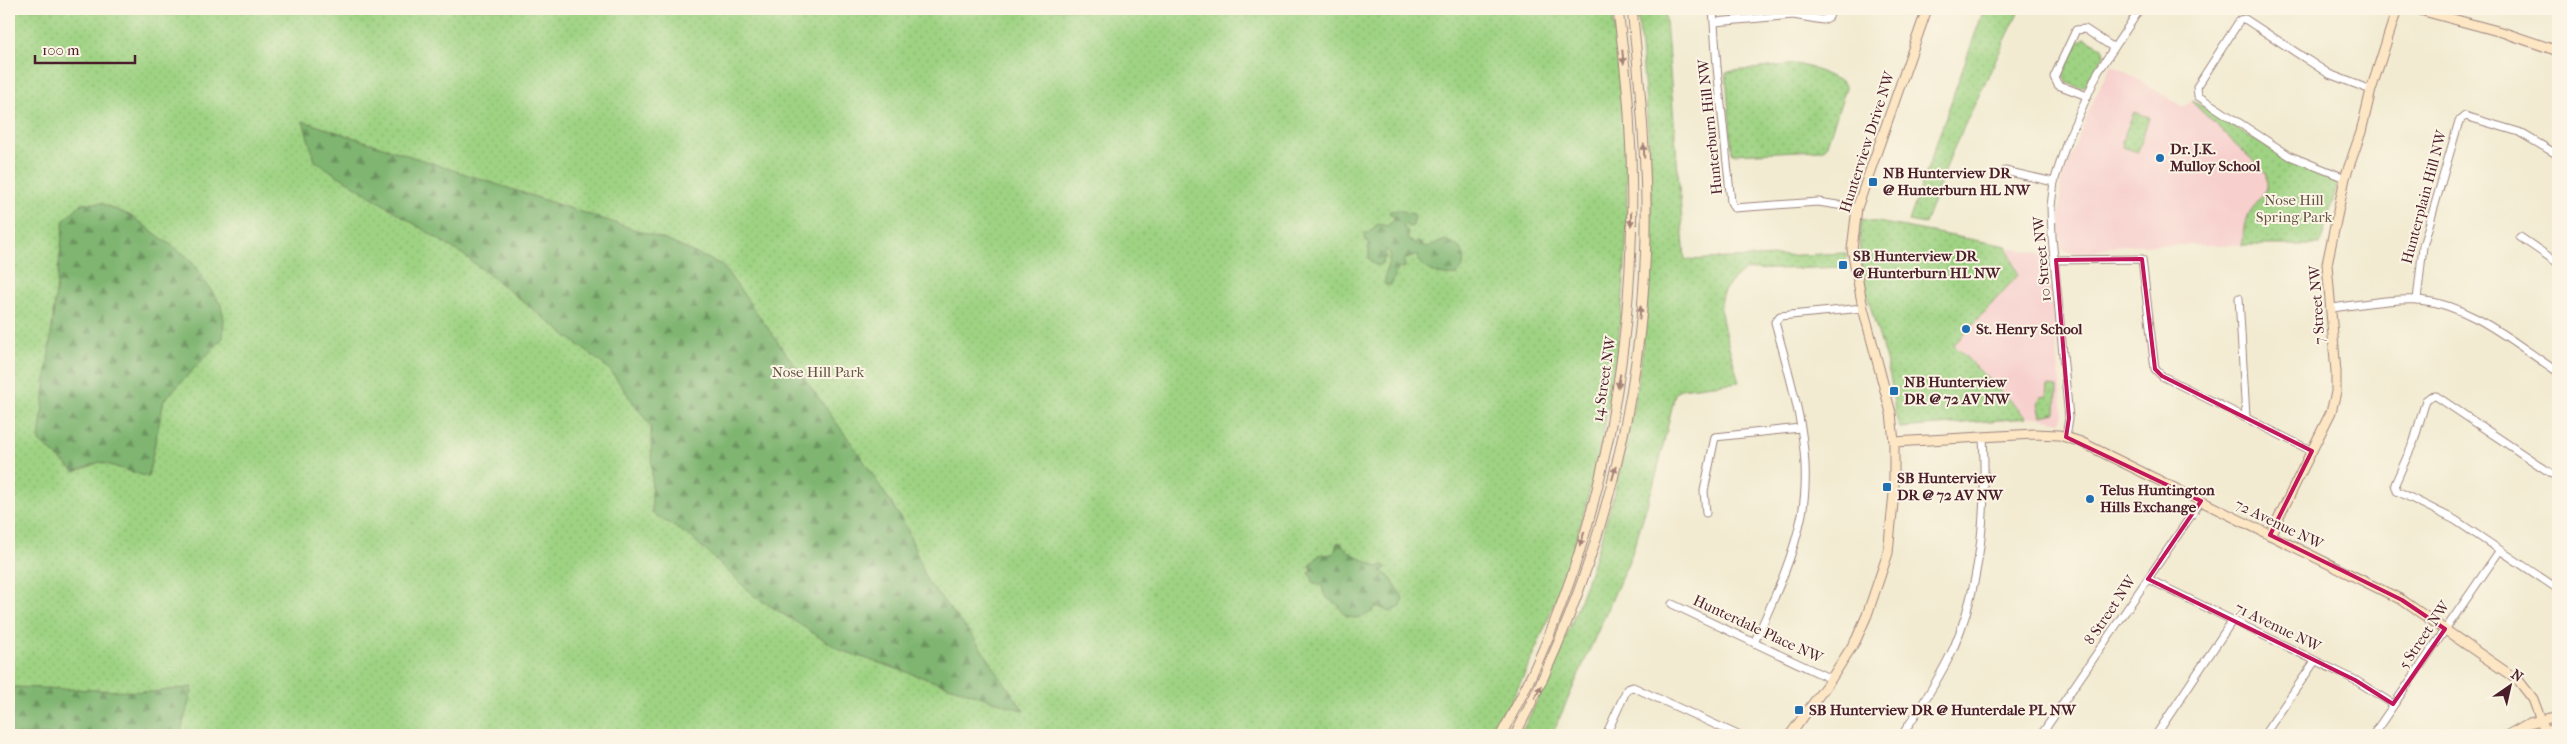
<svg xmlns="http://www.w3.org/2000/svg" width="2567" height="744" viewBox="0 0 2567 744" font-family="'IM FELL French Canon',serif">
<defs>
<pattern id="grass-dots" width="8" height="8" patternUnits="userSpaceOnUse" patternTransform="scale(1.25)"><rect width="8" height="8" fill="#9fd383"/><path d="M2 2h.1M6 6h.1" fill="none" stroke="#8ab571" stroke-width="1.8" stroke-linecap="round"/></pattern>
<pattern id="forest-firs" width="22" height="20" patternUnits="userSpaceOnUse" patternTransform="scale(1.25)"><rect width="22" height="20" fill="#7fb571"/><path d="M5 1l3.5 6h-7zM16 11l3.5 6h-7z" fill="#6a935d"/></pattern>
</defs>
<rect width="100%" height="100%" fill="#fcf5e5"/>
<filter id="ink" filterUnits="userSpaceOnUse"><feTurbulence type="fractalNoise" baseFrequency=".02" numOctaves="2"/><feDisplacementMap in="SourceGraphic" scale="10" xChannelSelector="R" yChannelSelector="G"/><feConvolveMatrix kernelMatrix="1 2 1 2 8 2 1 2 1" color-interpolation-filters="sRGB"/></filter>
<filter id="wash" filterUnits="userSpaceOnUse"><feTurbulence type="fractalNoise" baseFrequency=".0096" numOctaves="4" result="noise"/><feDisplacementMap in="SourceGraphic" scale="20" xChannelSelector="R" yChannelSelector="G"/><feGaussianBlur stdDeviation="1.12" result="paint"/><feColorMatrix in="noise" values="0 0 0 0 0 0 0 0 0 0 0 0 0 0 0 0 0 1.4 0 .05"/><feComposite in="paint" operator="in"/></filter>
<g filter="url(#wash)">
<rect width="100%" height="100%" fill="#f2ebd1"/>
<!-- built -->
<g fill="#f7d0ce">
<path d="M 2112,64 L 2183,107 L 2191,101 L 2267,174 L 2267,188 L 2247,216 L 2242,245 L 2130,245 L 2110,246 L 2093,252 L 2069,253 L 2062,249 L 2059,224 L 2061,181 L 2093,101 Z"/>
<path d="M 1861,219 L 2049,256 L 2063,418 L 2061,422 L 2036,417 L 1900,428 L 1886,361 L 1865,290 L 1858,247 Z"/>
</g>
<!-- grass -->
<g fill="url(#grass-dots)" stroke="#747957">
<path d="M 9,9 L 1612,9 C 1617,49 1623,89 1625,129 C 1637,339 1594,550 1494,735 L 9,735 Z"/>
<path d="M 1637,9 L 1665,9 L 1685,260 L 1846,253 L 1847,267 L 1745,270 C 1737,277 1722,288 1721,299 C 1718,318 1734,361 1739,382 L 1680,389 L 1675,394 L 1656,476 L 1631,556 L 1552,735 L 1520,735 C 1604,574 1652,391 1651,208 C 1650,141 1644,75 1637,9 Z"/>
<path d="M 1984,9 L 2020,9 L 1952,152 L 1925,224 L 1909,221 Z"/>
<path d="M 2085,38 L 2102,47 L 2104,55 L 2087,84 L 2081,88 L 2067,83 L 2063,76 L 2078,42 Z"/>
<path d="M 1796,64 L 1812,68 L 1843,82 L 1846,88 L 1826,147 L 1822,150 L 1732,154 L 1726,72 Z"/>
<path d="M 2192,100 L 2287,160 L 2334,178 L 2337,186 L 2320,245 L 2242,245 L 2247,216 L 2267,188 L 2267,174 L 2191,101 Z"/>
<path d="M 2134,112 L 2149,117 L 2138,152 L 2123,147 L 2122,141 Z"/>
<path d="M 1861,219 L 2007,246 L 2018,275 L 1954,345 L 2027,418 L 1900,428 C 1894,417 1893,390 1890,376 C 1878,323 1853,274 1861,219 Z"/>
<path d="M 2048,386 L 2057,387 L 2056,413 L 2041,416 L 2038,403 L 2041,397 L 2047,396 Z"/>
</g>
<!-- forest -->
<g fill="url(#forest-firs)" stroke="#646a4e">
<path d="M 303,121 L 661,238 L 722,265 L 860,455 L 907,528 L 927,581 L 974,638 L 1024,711 L 840,650 L 753,595 L 691,537 L 652,513 L 651,427 L 609,369 L 465,256 L 315,161 Z"/>
<path d="M 101,203 L 131,216 L 189,258 L 221,305 L 224,319 L 223,338 L 164,400 L 148,477 L 100,462 L 75,472 L 39,441 L 64,220 L 81,204 Z"/>
<path d="M 1400,210 L 1415,215 L 1413,226 L 1410,227 L 1404,224 L 1403,226 L 1408,232 L 1407,239 L 1416,244 L 1417,241 L 1426,247 L 1446,240 L 1459,247 L 1464,255 L 1463,266 L 1457,275 C 1442,277 1420,271 1417,255 L 1404,260 L 1405,267 L 1398,269 L 1391,285 L 1385,285 C 1384,274 1389,265 1390,254 L 1387,250 L 1385,251 L 1386,257 L 1380,265 L 1375,265 L 1369,259 L 1369,243 L 1365,240 L 1365,233 L 1370,232 L 1377,224 L 1387,226 L 1395,219 L 1389,213 L 1390,211 Z"/>
<path d="M 1340,542 L 1349,552 L 1377,567 L 1384,565 L 1386,568 L 1381,571 L 1390,577 L 1403,598 L 1401,607 L 1389,612 L 1377,606 C 1367,619 1345,625 1339,605 C 1329,601 1324,597 1322,586 L 1314,583 L 1309,572 L 1312,569 L 1310,566 L 1319,555 L 1334,554 L 1337,543 Z"/>
<path d="M 15,687 L 152,692 L 193,687 L 180,735 L 9,735 L 9,689 Z"/>
</g>
</g>
<g filter="url(#ink)">
<g fill="none" stroke-linecap="round" stroke-linejoin="round">
<!-- street casing -->
<g stroke="#9e857e" stroke-width="9">
<g id="street">
<path d="M 1713,9 L 1717,67 L 1731,202 L 1734,208 L 1818,202 L 1857,208"/>
<path d="M 1715,22 L 1793,15 L 1823,20 L 1829,17 L 1832,9"/>
<path d="M 2087,96 L 2058,85 L 2054,77 L 2076,30 L 2085,29 L 2114,48"/>
<path d="M 2005,171 L 2054,182"/>
<path d="M 2345,178 L 2290,156 L 2198,96 L 2197,87 L 2240,20 L 2245,19 L 2329,74 L 2371,90"/>
<path d="M 2520,237 L 2558,263"/>
<path d="M 2056,260 L 2142,259 L 2155,369 L 2162,376 L 2312,451"/>
<path d="M 2239,298 L 2246,417"/>
<path d="M 2417,300 L 2423,246 L 2459,121 L 2465,116 L 2519,132 L 2558,155"/>
<path d="M 2331,308 C 2359,305 2391,298 2419,300 C 2472,305 2515,344 2558,372"/>
<path d="M 2066,437 L 2069,418 L 2052,237 L 2051,206 L 2054,182 L 2067,141 L 2098,72 L 2140,9"/>
<path d="M 2558,478 L 2436,396 L 2430,397 L 2426,400 L 2414,441 L 2395,484 L 2397,491 L 2455,520 L 2558,589"/>
<path d="M 1706,513 L 1704,491 L 1715,437 L 1800,428"/>
<path d="M 2148,579 L 2355,680 L 2393,704"/>
<path d="M 1672,604 L 1831,679"/>
<path d="M 1754,643 C 1773,601 1793,559 1802,514 C 1814,450 1791,382 1775,322 L 1780,316 L 1863,308"/>
<path d="M 1606,735 L 1627,689 L 1633,687 L 1738,735"/>
<path d="M 1902,735 C 1921,707 1940,678 1954,647 C 1982,581 1987,507 1983,437"/>
<path d="M 2041,735 L 2201,501"/>
<path d="M 2156,735 L 2232,621"/>
<path d="M 2264,735 L 2315,661"/>
<path d="M 2373,735 L 2500,550"/>
</g>
</g>
<!-- secondary casing -->
<g stroke="#9e857e" stroke-width="11">
<g id="secondary">
<path d="M 2416,9 L 2505,33 L 2558,51"/>
<path d="M 1894,442 L 2034,434 L 2059,435 L 2081,442 L 2402,600 L 2519,681 L 2533,699 L 2545,731"/>
<path d="M 2270,535 L 2331,412 L 2336,392 L 2336,372 L 2327,264 L 2345,178 L 2361,132 L 2371,90 L 2397,9"/>
<path d="M 1501,735 C 1605,548 1643,327 1629,114 C 1627,79 1622,44 1618,9"/>
<path d="M 1515,735 C 1600,573 1649,386 1646,201 C 1645,136 1639,73 1632,9"/>
<path d="M 1790,735 L 1831,679 L 1856,640 L 1867,615 L 1888,553 L 1894,493 L 1894,442 L 1891,413 L 1863,308 L 1852,249 L 1857,208 L 1927,9"/>
<path d="M 2508,735 L 2529,723 L 2558,716"/>
<path d="M 2533,735 L 2558,728"/>
</g>
</g>
<!-- street -->
<use href="#street" stroke="#fff" stroke-width="7"/>
<!-- secondary -->
<use href="#secondary" stroke="#fce6c4" stroke-width="9"/>
</g>
<!-- one-way arrows -->
<defs><path id="oneway-solid" d="M-6-.8H1V-3.2L6.5 0L1 3.2V.8H-6Z" transform="scale(1.25)"/></defs>
<g fill="#a38278">
<use href="#oneway-solid" transform="translate(1623 57) rotate(84)"/>
<use href="#oneway-solid" transform="translate(1644 151) rotate(-92)"/>
<use href="#oneway-solid" transform="translate(1631 219) rotate(91)"/>
<use href="#oneway-solid" transform="translate(1640 313) rotate(-84)"/>
<use href="#oneway-solid" transform="translate(1619 381) rotate(100)"/>
<use href="#oneway-solid" transform="translate(1614 473) rotate(-75)"/>
<use href="#oneway-solid" transform="translate(1582 539) rotate(108)"/>
<use href="#oneway-solid" transform="translate(1538 692) rotate(-62)"/>
</g>
</g>
<!-- marked area -->
<path fill="none" stroke="#c2185b" stroke-width="4" stroke-linejoin="round" d="M 2142,259 L 2155,369 L 2162,376 L 2312,451 L 2270,535 L 2402,600 L 2445,629 L 2393,704 L 2355,680 L 2148,579 L 2201,501 L 2066,437 L 2069,418 L 2056,260 Z"/>
<!-- markers -->
<g fill="#1f6fb2" stroke="#fcf5e5" stroke-width="2">
<circle cx="2160" cy="158" r="5"/>
<rect x="1868" y="177" width="10" height="10" rx="2.5"/>
<rect x="1838" y="260" width="10" height="10" rx="2.5"/>
<circle cx="1966" cy="329" r="5"/>
<rect x="1889" y="386" width="10" height="10" rx="2.5"/>
<rect x="1882" y="482" width="10" height="10" rx="2.5"/>
<circle cx="2090" cy="499" r="5"/>
<rect x="1794" y="705" width="10" height="10" rx="2.5"/>
</g>
<g text-anchor="middle" stroke-width="4" stroke-linejoin="round" paint-order="stroke">
<!-- street labels -->
<g font-size="15" fill="#4a1f2b" stroke="#fcf5e5">
<text transform="translate(1710 127) rotate(-96)" y="5">Hunterburn Hill NW</text>
<text transform="translate(1867 142) rotate(-72)" y="5">Hunterview Drive NW</text>
<text transform="translate(2424 197) rotate(-75)" y="5">Hunterplain Hill NW</text>
<text transform="translate(2042 259) rotate(-95)" y="5">10 Street NW</text>
<text transform="translate(2317 305) rotate(-94)" y="5">7 Street NW</text>
<text transform="translate(1604 379) rotate(-81)" y="5">14 Street NW</text>
<text transform="translate(2279 524) rotate(26)" y="5">72 Avenue NW</text>
<text transform="translate(2110 610) rotate(-56)" y="5">8 Street NW</text>
<text transform="translate(2278 627) rotate(26)" y="5">71 Avenue NW</text>
<text transform="translate(1758 629) rotate(25)" y="5">Hunterdale Place NW</text>
<text transform="translate(2424 635) rotate(-56)" y="5">5 Street NW</text>
</g>
<!-- poi labels -->
<g font-size="15" font-weight="bold" fill="#4a1f2b" stroke="#fcf5e5" text-anchor="start">
<text x="2170" y="154">Dr. J.K.<tspan x="2170" dy="17">Mulloy School</tspan></text>
<text x="1883" y="178">NB Hunterview DR<tspan x="1883" dy="17">@ Hunterburn HL NW</tspan></text>
<text x="1853" y="261">SB Hunterview DR<tspan x="1853" dy="17">@ Hunterburn HL NW</tspan></text>
<text x="1976" y="334">St. Henry School</text>
<text x="1904" y="387">NB Hunterview<tspan x="1904" dy="17">DR @ 72 AV NW</tspan></text>
<text x="1897" y="483">SB Hunterview<tspan x="1897" dy="17">DR @ 72 AV NW</tspan></text>
<text x="2100" y="495">Telus Huntington<tspan x="2100" dy="17">Hills Exchange</tspan></text>
<text x="1809" y="715">SB Hunterview DR @ Hunterdale PL NW</text>
</g>
<!-- park labels -->
<g font-size="15" fill="#645545" stroke="#fcf5e5">
<text x="2294" y="205">Nose Hill<tspan x="2294" dy="17">Spring Park</tspan></text>
<text x="818" y="377">Nose Hill Park</text>
</g>
</g>
<!-- margin -->
<rect width="2567" height="744" fill="none" stroke="#fcf5e5" stroke-width="30"/>
<!-- north arrow -->
<g transform="translate(2510 686) rotate(34)" stroke="#fcf5e5" stroke-width="4" paint-order="stroke">
<path d="M0-4L9 19L0 12L-9 19Z" fill="#4a1f2b"/>
<text y="-8" font-size="14" font-weight="bold" text-anchor="middle" fill="#4a1f2b">N</text>
</g>
<!-- scale -->
<path d="M35 55v8h100v-8" fill="none" stroke="#4a1f2b" stroke-width="2.5"/>
<text x="42" y="55" font-size="15" fill="#4a1f2b" stroke="#fcf5e5" stroke-width="4" paint-order="stroke">100 m</text>
</svg>
